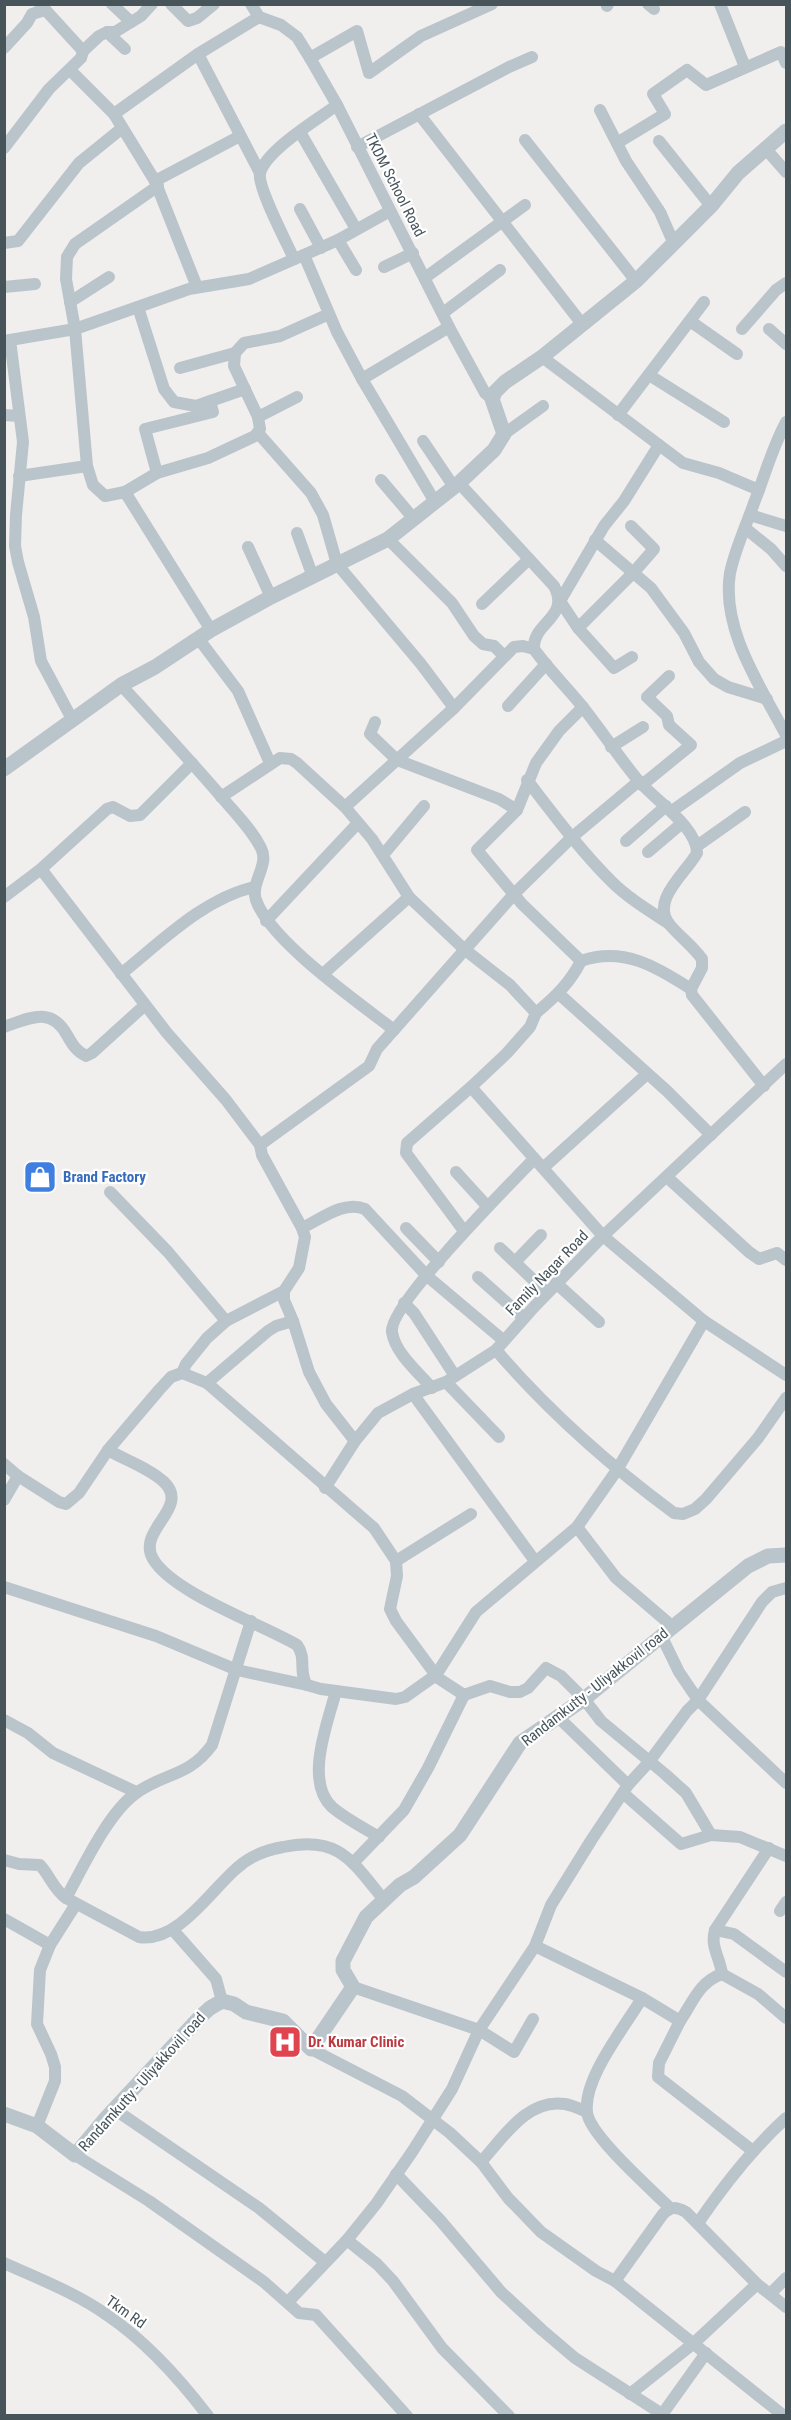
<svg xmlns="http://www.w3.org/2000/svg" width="791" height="2420" viewBox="0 0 791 2420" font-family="'Roboto Condensed',sans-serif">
<rect width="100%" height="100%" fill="#f1eeee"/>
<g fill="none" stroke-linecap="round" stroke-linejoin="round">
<!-- minor -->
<g stroke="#bac5cb" stroke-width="12">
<path d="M 112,4 L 131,22"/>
<path d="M 171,4 L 188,21 L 197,18 L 214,4"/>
<path d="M 251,4 L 259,17 L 281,25 L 297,37 L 310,58 L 337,105 L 449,327 L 485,393 L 492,399"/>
<path d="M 648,4 L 654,9"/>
<path d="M 720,4 L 745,67"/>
<path d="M 607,6 L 608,4"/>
<path d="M 107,32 L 125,49"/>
<path d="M 4,48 L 27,23 L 32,14 L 45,10"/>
<path d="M 83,51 L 99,36 L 107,32 L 115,32 L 141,16 L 152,4"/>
<path d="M 198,54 L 260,173"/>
<path d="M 310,58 L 357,31 L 369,73 L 421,36 L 492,4"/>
<path d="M 70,70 L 114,114 L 155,181 L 197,287"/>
<path d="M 600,110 L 626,161 L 660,212 L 674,244"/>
<path d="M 114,114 L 198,54 L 259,17"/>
<path d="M 419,114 L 582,324"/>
<path d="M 300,132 L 356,229"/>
<path d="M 525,140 L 636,281"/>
<path d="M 659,141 L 711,206"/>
<path d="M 617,143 L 665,114 L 653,94 L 687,70 L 706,85 L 781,52 L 786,63"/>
<path d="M 357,147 L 509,67 L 532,57"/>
<path d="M 4,148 L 49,89 L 81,58 L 83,51 L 40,4"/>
<path d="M 765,148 L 786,172"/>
<path d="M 155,181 L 240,136"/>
<path d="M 158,186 L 75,244 L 67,257 L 66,279 L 75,329 L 87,466 L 93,485 L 105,496 L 125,492 L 157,473 L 208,458 L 255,436 L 260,429 L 258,417 L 234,366 L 235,353 L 244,343 L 280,336 L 329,314"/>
<path d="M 300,209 L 321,248"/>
<path d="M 338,240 L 356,270"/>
<path d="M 4,243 L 18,241 L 79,163 L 121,129"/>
<path d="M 304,255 L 337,332 L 362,379 L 435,502"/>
<path d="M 294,259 C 287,243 257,187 260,173 C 266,150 318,119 337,105"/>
<path d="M 384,267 L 413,253"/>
<path d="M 426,277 L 525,205"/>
<path d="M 4,287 L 35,284"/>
<path d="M 70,302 L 109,277"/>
<path d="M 138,307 L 164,389 L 174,402 L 196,406 L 245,389"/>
<path d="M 443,313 L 500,270"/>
<path d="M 690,321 L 737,354"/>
<path d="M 742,329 L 776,290 L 786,283"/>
<path d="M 769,329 L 786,344"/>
<path d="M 10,340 L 23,442 L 16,515 L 15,546 L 18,562 L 34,617 L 41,661 L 73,721"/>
<path d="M 4,341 L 75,329 L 189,289 L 249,279 L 338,240 L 390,211"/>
<path d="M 542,357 L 683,463 L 719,473 L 759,490"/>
<path d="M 180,368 L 235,353"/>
<path d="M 649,375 L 724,422"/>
<path d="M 362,379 L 449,327"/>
<path d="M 4,415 L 19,416"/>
<path d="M 618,415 L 704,302"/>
<path d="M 258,417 L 297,397"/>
<path d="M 786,422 C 771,450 766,473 754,503 C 746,526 735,549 730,573 C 721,630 761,687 786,735"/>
<path d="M 258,433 L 311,493 L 323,515 L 337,564 L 421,664 L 454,708"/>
<path d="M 504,434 L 543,406"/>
<path d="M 423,441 L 454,487"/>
<path d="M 157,473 L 145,429 L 213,412 L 210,401"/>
<path d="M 19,476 L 87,466"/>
<path d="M 381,480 L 414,519"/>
<path d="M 459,483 L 554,586 C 571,618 532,622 534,649 C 548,669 566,686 582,706 C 601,730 618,756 637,779 C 653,799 697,826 697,853 C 687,872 649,901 670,925 C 680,937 693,946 702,959 L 702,968 L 691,989 L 692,995 L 764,1086"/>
<path d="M 125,492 L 211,630"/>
<path d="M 750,515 L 786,526"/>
<path d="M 745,528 L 771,549 L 786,566"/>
<path d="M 297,533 L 313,577"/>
<path d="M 388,539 L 452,603 L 474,636 L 483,644 L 494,646 L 504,656"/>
<path d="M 595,540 L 651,588 L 684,633 L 699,662 L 714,679 L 728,687 L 767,699"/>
<path d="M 248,547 L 271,597"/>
<path d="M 482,604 L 529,559"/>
<path d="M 578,628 L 634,572 L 654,549 L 631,526"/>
<path d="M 198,638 L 238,691 L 270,763"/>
<path d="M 632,657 L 614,668 L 578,628 L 560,601 L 604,526 L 624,501 L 659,445"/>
<path d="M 121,685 C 154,721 187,757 219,794 C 233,811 251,828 261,848 C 270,865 250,882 256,900 C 270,941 358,1002 394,1030"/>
<path d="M 508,706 L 546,664"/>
<path d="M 375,722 L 370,734 L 397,760 L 499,799 L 517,810"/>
<path d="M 611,747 L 643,727"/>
<path d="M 527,780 C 554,815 580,850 611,881 C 628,898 648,910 668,923"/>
<path d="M 642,785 L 691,745 L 669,725 L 667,716 L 647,697 L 669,676"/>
<path d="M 221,797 L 280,758 L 291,759 L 297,763 L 345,807 L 372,839 L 409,897 L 464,949 L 510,985 L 536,1013 L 530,1027 L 507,1053 L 471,1087 L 407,1143 L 406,1153 L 464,1231"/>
<path d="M 345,807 L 454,708 L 514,647 L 523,646 L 534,649"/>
<path d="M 672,811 L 740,763 L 786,741"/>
<path d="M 626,841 L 666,806"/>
<path d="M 697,846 L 745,812"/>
<path d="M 648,852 L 681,824"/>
<path d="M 383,855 L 424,806"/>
<path d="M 41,869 L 167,1033 L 226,1100 L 260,1145"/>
<path d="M 4,897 L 41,869 L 107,809 L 113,807 L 130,816 L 140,815 L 192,763"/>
<path d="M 266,921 L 358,823"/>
<path d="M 581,961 L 522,904 L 477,850 L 517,810 L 536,763 L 559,731 L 583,707"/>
<path d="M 121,974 C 161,942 203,899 254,887"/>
<path d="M 323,974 L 409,897"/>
<path d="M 559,994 L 667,1091 L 711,1135"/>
<path d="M 536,1013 C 555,997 570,983 581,961 C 623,946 657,967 691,989"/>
<path d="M 4,1027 C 30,1018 51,1006 67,1035 C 72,1044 76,1051 86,1056 L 92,1053 L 145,1005"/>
<path d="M 471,1087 L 603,1236 L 704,1321 L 786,1375"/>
<path d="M 543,1168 L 647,1074"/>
<path d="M 456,1172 L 487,1206"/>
<path d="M 668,1178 L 749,1252 L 759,1259 L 777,1253 L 786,1260"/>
<path d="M 110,1192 L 168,1252 L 226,1321"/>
<path d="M 302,1228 C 321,1219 344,1200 365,1209 L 427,1276 L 503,1340"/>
<path d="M 406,1228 L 439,1262"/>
<path d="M 500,1248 L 547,1293"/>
<path d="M 515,1262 L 541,1235"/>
<path d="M 478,1277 L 524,1318"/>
<path d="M 556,1283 L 599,1322"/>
<path d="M 284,1291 L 284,1300 L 293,1321 L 309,1372 L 326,1404 L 355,1441"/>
<path d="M 404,1303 L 414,1313 L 455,1376"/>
<path d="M 496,1350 C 550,1413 608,1464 674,1513 L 683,1514 L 695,1509 L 706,1499 L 758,1438 L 786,1398"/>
<path d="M 182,1373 L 186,1364 L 207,1338 L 226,1321 L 284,1291 L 299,1268 L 305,1237 L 302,1228 L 262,1155 L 260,1145 L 369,1066 L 377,1049 L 515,893 L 571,838 L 639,781"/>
<path d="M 446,1382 L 499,1437"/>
<path d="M 207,1383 L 268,1331 L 276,1326 L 293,1321"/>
<path d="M 432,1388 C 418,1372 395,1353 392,1332 C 388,1306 511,1183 534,1159"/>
<path d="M 413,1394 L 535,1561"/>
<path d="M 108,1450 C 125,1460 149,1468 164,1482 C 191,1508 136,1530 153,1559 C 173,1593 261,1624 297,1645 C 307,1658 298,1672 307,1685 L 321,1689 L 396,1699 L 405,1697 L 436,1675 L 476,1612 L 577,1527 L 617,1470 L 704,1321"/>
<path d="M 4,1464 L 18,1476 L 59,1502 L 66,1504 L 79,1493 L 108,1450 L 159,1390 L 171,1377 L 182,1373 L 207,1383 L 374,1528 L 396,1561 L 397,1576 L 390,1609 L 396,1621 L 438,1678 L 464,1695 L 490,1686 L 510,1692 L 520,1692 L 528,1688 L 546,1668 L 561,1676 L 584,1699 L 601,1721 L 665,1774 L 686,1793 L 711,1835 L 740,1837 L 786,1856"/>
<path d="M 325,1488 L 355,1441 L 378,1413 L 413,1394 L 446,1382 L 496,1350 L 534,1307 L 603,1236 L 786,1064"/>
<path d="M 4,1500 L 18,1476"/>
<path d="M 577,1527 L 616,1578 L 672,1626"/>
<path d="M 396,1561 L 471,1514"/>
<path d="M 4,1587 L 156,1636 L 237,1670 L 307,1685"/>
<path d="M 661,1635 L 679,1672 L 698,1700 L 786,1783"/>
<path d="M 336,1691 C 328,1722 304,1781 332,1807 C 346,1819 364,1828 379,1837"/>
<path d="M 557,1716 L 628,1785"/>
<path d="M 4,1720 L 28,1733 L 53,1753 L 136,1792"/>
<path d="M 623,1793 L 681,1844 L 711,1835"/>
<path d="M 4,1860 L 19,1864 L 40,1865 C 50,1876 54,1890 66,1898 L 139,1937 C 178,1943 211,1890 237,1868 C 250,1856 266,1850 283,1847 C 339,1835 352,1861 384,1900"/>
<path d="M 353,1863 L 404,1810 L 428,1768 L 464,1695"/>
<path d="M 66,1898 C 82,1869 108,1813 135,1794 C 164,1772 188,1778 212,1745 L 251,1621"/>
<path d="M 780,1911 L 786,1902"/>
<path d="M 4,1919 L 50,1945"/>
<path d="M 173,1930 L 216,1979 L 222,2001"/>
<path d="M 715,1930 L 734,1934 L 786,1972"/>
<path d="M 535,1946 L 642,1998 L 680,2021 C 693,2002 699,1982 722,1974 L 758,1994 L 786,2018"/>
<path d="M 722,1974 C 720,1957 710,1947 715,1930 L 769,1848"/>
<path d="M 353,1987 L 479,2030 L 514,2052 L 533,2019"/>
<path d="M 642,1998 C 625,2027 583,2078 587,2112 C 589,2135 652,2190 670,2208"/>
<path d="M 680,2021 L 659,2063 L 658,2077 L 753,2151"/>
<path d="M 311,2049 L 402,2096 L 450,2133 L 481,2162 L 508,2198 L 541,2232 L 596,2271 L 615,2281 L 784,2416"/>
<path d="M 114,2109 L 259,2208 L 325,2262"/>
<path d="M 37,2126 L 55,2081 L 55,2067 L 51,2054 L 37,2024 L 40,1970 L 50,1945 L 76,1904"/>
<path d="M 75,2155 L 149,2201 L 264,2282 L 299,2313 L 316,2315 L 407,2416"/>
<path d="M 481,2162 C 503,2138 527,2098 565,2104 C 572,2105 580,2109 587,2112"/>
<path d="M 396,2174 L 440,2220 L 501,2292 L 542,2330 L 575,2358 L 662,2414"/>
<path d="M 698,2223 C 724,2185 752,2149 786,2118"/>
<path d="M 347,2240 L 377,2264 L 393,2281 L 442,2348 L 509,2416"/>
<path d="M 4,2263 C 39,2279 76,2293 107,2315 C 147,2342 179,2378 208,2416"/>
<path d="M 615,2281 L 663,2214 C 672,2206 676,2207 686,2212 L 757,2284 L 786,2307"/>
<path d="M 770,2294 L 786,2278"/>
<path d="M 288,2302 L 347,2240 L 376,2204 L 412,2152 L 452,2089 L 479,2030 L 535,1946 L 551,1905 L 592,1839 L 628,1785 L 649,1762 L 687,1711 L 698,1700 L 762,1602 L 772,1592 L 786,1588"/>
<path d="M 630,2394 L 694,2343 L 757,2284"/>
<path d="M 661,2416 L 706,2353"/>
</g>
<!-- tertiary -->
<g stroke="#bac5cb" stroke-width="15">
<path d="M 4,769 L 121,685 L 155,667 L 211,630 L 271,597 L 388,539 L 459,483 L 494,450 L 504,434 L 492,399 L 495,392 L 505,382 L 542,357 L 636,281 L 711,206 L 738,173 L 786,131"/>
<path d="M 4,2114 L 37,2126 L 75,2155 L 106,2118 L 200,2017 L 210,2008 L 222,2001 L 234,2004 L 246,2012 L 283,2021 L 311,2049 L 353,1987 L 343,1970 L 343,1961 L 366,1917 L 400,1885 L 414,1877 L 460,1835 L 520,1743 L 584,1699 L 748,1566 L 768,1556 L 786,1555"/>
</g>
</g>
<!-- icons -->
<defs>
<g id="shop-square" transform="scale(1.725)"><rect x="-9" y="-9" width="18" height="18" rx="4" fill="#3f7fe0" stroke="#fff"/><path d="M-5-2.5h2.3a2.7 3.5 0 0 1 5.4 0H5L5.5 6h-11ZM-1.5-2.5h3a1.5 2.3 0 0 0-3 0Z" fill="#fff"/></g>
<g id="hospital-square" transform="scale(1.725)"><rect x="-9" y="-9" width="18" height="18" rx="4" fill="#e0444e" stroke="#fff"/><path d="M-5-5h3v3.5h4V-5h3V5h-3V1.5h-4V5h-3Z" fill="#fff"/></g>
</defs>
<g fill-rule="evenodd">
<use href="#shop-square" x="40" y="1177"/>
<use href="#hospital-square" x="285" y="2042"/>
</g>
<g text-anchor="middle" stroke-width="4.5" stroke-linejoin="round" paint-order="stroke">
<!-- street labels -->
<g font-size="15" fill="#47555b" stroke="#fff">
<text transform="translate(395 185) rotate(63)" y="5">TKDM School Road</text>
<text transform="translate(547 1273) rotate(-46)" y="5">Family Nagar Road</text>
<text transform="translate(595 1687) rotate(-38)" y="5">Randamkutty - Uliyakkovil road</text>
<text transform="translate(142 2082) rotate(-48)" y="5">Randamkutty - Uliyakkovil road</text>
<text transform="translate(126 2312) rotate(35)" y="5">Tkm Rd</text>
</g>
<!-- shop labels -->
<g font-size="15" font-weight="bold" fill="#366cbe" stroke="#fff" text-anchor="start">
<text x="63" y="1182">Brand Factory</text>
</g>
<!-- health labels -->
<g font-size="15" font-weight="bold" fill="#be3a42" stroke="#fff" text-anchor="start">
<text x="308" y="2047">Dr. Kumar Clinic</text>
</g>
</g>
<!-- border -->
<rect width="791" height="2420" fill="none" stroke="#47555b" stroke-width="12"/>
</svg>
